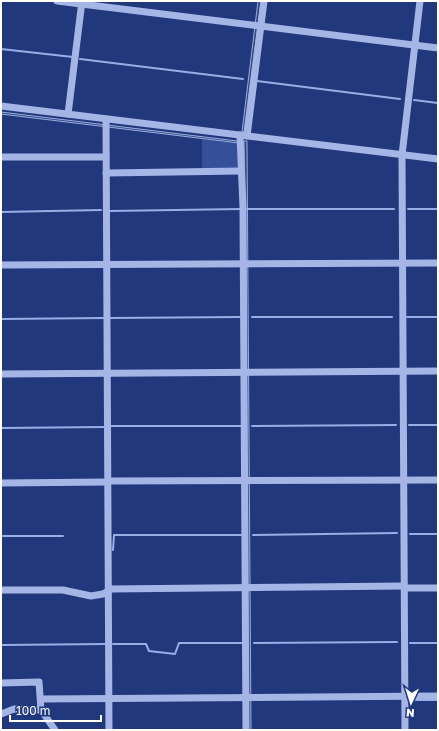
<svg xmlns="http://www.w3.org/2000/svg" width="439" height="731" viewBox="0 0 439 731" font-family="'Golos Text',sans-serif">
<rect width="100%" height="100%" fill="#22387c"/>
<!-- green -->
<path fill="#354f99" d="M 202,139 L 239,143 L 239,169 L 202,169 Z"/>
<!-- water -->
<g fill="#39497b" stroke="#98aee7">
<path d="M 258,1 L 261,1 L 244,132 L 242,132 Z"/>
<path d="M 1,112 L 237,141 L 239,143 L 1,114 Z"/>
<path d="M 244,141 L 247,141 L 251,730 L 248,730 Z"/>
</g>
<g fill="none" stroke-linecap="round" stroke-linejoin="round">
<!-- stream -->
<g stroke="#98aee7" stroke-width="2">
<path d="M 1,49 L 73,57"/>
<path d="M 80,59 L 243,79"/>
<path d="M 257,81 L 400,99"/>
<path d="M 414,100 L 438,103"/>
<path d="M 247,209 L 394,209"/>
<path d="M 408,209 L 438,209"/>
<path d="M 110,211 L 240,209"/>
<path d="M 1,212 L 101,210"/>
<path d="M 252,317 L 392,317"/>
<path d="M 407,317 L 438,317"/>
<path d="M 110,318 L 240,317"/>
<path d="M 1,319 L 104,318"/>
<path d="M 409,425 L 438,425"/>
<path d="M 111,426 L 241,426"/>
<path d="M 252,426 L 396,425"/>
<path d="M 1,428 L 104,427"/>
<path d="M 410,534 L 438,534"/>
<path d="M 253,535 L 397,533"/>
<path d="M 1,536 L 63,536"/>
<path d="M 113,550 L 114,535 L 242,535"/>
<path d="M 254,643 L 397,642"/>
<path d="M 410,643 L 438,643"/>
<path d="M 113,644 L 146,644 L 149,651 L 175,654 L 179,643 L 242,643"/>
<path d="M 1,645 L 106,644"/>
<path d="M 412,700 L 438,700"/>
</g>
<!-- minor -->
<g stroke="#a5b6e6" stroke-width="7">
<path d="M 57,1 L 438,48"/>
<path d="M 1,106 L 438,159"/>
<path d="M 68,114 L 82,1"/>
<path d="M 106,119 L 109,730"/>
<path d="M 240,135 L 243,207 L 246,730"/>
<path d="M 247,136 L 264,1"/>
<path d="M 1,157 L 105,157"/>
<path d="M 106,173 L 241,171"/>
<path d="M 1,265 L 438,263"/>
<path d="M 1,374 L 438,371"/>
<path d="M 108,481 L 438,480"/>
<path d="M 1,483 L 108,482"/>
<path d="M 404,588 L 438,588"/>
<path d="M 109,589 L 404,586"/>
<path d="M 1,590 L 63,590 L 91,596 L 103,594 L 109,591"/>
<path d="M 1,683 L 39,682 L 41,710"/>
<path d="M 41,699 L 438,696"/>
<path d="M 1,714 L 14,709 L 41,710 L 55,730"/>
<path d="M 405,730 L 402,155 L 420,1"/>
</g>
</g>
<!-- border -->
<rect width="439" height="731" fill="none" stroke="#ffffff" stroke-width="4"/>
<!-- north arrow -->
<g transform="translate(411 703) rotate(184)" stroke="#22387c" stroke-width="3" paint-order="stroke">
<path d="M0-3L7 15L0 10L-7 15Z" fill="#ffffff"/>
<text y="-6" font-size="11" font-weight="bold" text-anchor="middle" fill="#ffffff">N</text>
</g>
<!-- scale -->
<path d="M10 715v6h91v-6" fill="none" stroke="#ffffff" stroke-width="2"/>
<text x="16" y="715" font-size="12" fill="#ffffff" stroke="#22387c" stroke-width="3" paint-order="stroke">100 m</text>
</svg>
